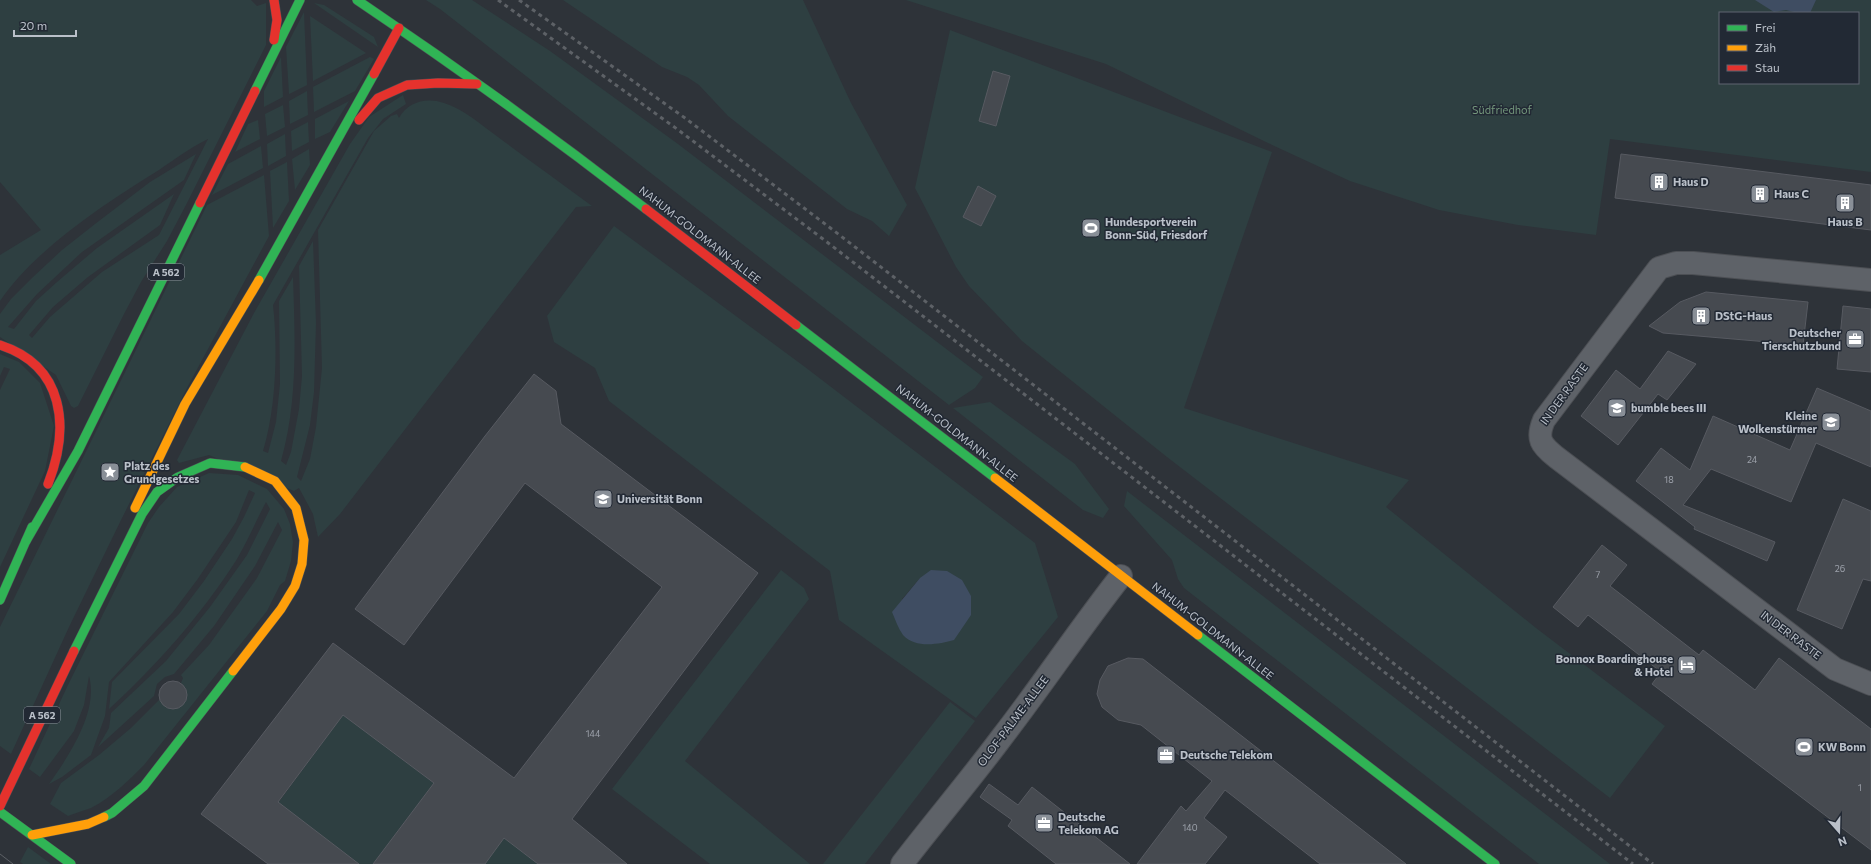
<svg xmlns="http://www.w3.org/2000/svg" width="1871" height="864" viewBox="0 0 1871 864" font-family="Commissioner,sans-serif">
<rect width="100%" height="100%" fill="#2e3339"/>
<!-- green -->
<g fill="#2e3f41" fill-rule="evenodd">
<path d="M 0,0 L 251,0 L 257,6 L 266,3 L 266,45 L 187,203 L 167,241 L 141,282 L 124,314 L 78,406 L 74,408 L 71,406 L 56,375 L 0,337 L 0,314 L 11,299 L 33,277 L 62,250 L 95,224 L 150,182 L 196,154 L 184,180 L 82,252 L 37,294 L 8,327 L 14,329 L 36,301 L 57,282 L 97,248 L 174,194 L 160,225 L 88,277 L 53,307 L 29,335 L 32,338 L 50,317 L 102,272 L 159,235 L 208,139 C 191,147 175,159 159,170 C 107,202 35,249 0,301 L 0,255 L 41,230 L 0,182 Z"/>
<path d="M 426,0 L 472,0 L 550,51 L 678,144 L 983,377 L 975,388 L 949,405 L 440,9 Z"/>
<path d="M 563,0 L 803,0 L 851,103 L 907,205 L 889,236 L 872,221 L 847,209 L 728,116 L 699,85 L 687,77 L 662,67 Z"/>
<path d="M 906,0 L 1871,0 L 1871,172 L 1610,139 L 1596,235 L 1518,225 L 1439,210 L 1350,181 L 1268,143 L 1106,64 ZM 1720,13 L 1858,13 L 1858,83 L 1720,83 Z"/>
<path d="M 314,3 L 324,5 L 374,37 L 378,47 Z"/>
<path d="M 304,12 L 307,85 L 289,94 L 286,47 Z"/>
<path d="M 310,16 L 366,53 L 313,81 Z"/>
<path d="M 950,30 L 1272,152 L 1184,408 L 1409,480 L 1386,507 L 1536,628 L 1665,726 L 1610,798 L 1167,457 L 1022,341 L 969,286 L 956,267 L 915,188 Z"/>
<path d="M 281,57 L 283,97 L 264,107 L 264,91 Z"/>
<path d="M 370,57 L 374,59 L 355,91 L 314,112 L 313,87 Z"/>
<path d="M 307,91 L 308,115 L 290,124 L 289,101 Z"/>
<path d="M 403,95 L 406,104 L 383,119 L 368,138 L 273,305 C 278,349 276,409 263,451 L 268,453 L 276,422 L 280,384 L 279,301 L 293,277 C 295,340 298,401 281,461 L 286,465 L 291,452 L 299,409 L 302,376 L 299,266 L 313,241 L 316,323 L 314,392 L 310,425 L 297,477 L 301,481 L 310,459 L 316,427 L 322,368 L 318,230 L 374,131 L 391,116 L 397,114 L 399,118 C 408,102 426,97 444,103 C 464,109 481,125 498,137 C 529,160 561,183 592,206 L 576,207 L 340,514 L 318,537 L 313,514 L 299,488 L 294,491 L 209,455 L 179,463 L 177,460 L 254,313 L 350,144 L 369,117 Z"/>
<path d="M 349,101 L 330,132 L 315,139 L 315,119 Z"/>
<path d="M 283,105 L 285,127 L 267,136 L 265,114 Z"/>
<path d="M 258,120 L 260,139 L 235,152 L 248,124 Z"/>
<path d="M 308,122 L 309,142 L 292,151 L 291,131 Z"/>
<path d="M 285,134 L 286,156 L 268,166 L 267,144 Z"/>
<path d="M 261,146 L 263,168 L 212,195 L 228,164 Z"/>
<path d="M 309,149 L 310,165 L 295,190 L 292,159 Z"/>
<path d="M 287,162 L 289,201 L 273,228 L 270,171 Z"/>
<path d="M 264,175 L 269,236 L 188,386 L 122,518 L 69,627 L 11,754 L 0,746 L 0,627 L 207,205 Z"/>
<path d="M 614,226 L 805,367 L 1035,543 L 1058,617 L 976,718 L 839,620 L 830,571 L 609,401 L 595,368 L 554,342 L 547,316 ZM 920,578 L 904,636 L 902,599 Z"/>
<path d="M 0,354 L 19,362 L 40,383 L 54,426 L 45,471 L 0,567 L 0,390 L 10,369 L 4,367 L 0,376 Z"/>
<path d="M 990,402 L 1075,464 L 1109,509 L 1103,518 L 1083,510 L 953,408 Z"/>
<path d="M 209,473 L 238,475 L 267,489 L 284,509 L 290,524 L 293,542 L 291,561 L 285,581 L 280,585 L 267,611 L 144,765 C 128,781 112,797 91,808 C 83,811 75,813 68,816 L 50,804 L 61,783 L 99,755 L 131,728 L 160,699 C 168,721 200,702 181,683 L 183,678 L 181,675 L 209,645 L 257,578 L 282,530 L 278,522 L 255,566 L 214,626 L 174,674 L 165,677 L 157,684 L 154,696 L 98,747 L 109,728 L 111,713 L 166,661 L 210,607 L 247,555 L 270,509 L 266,502 C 256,521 248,540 237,559 C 202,614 157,665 109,709 L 112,682 L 179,614 L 204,581 L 232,539 L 244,517 L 255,493 L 249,490 L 236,522 L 197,580 L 173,612 L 109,682 L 105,716 L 91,755 L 62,777 L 49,784 C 69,756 99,711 89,676 L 84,705 L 74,731 L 40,777 L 29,769 L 67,687 L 148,523 L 159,507 L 177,487 Z"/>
<path d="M 1127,491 L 1610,864 L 1539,864 L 1184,588 L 1178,579 L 1172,560 L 1124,506 Z"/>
<path d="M 781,570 L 804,588 L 809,599 L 685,761 L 810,864 L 710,864 L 612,789 Z"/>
<path d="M 950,702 L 975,721 L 865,864 L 823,864 Z"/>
<path d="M 343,715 L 434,783 L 373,864 L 359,864 L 278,803 Z"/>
<path d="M 504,838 L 538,864 L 485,864 Z"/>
<path d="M 28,847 L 51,864 L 23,864 L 20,862 Z"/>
</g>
<!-- water -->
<g fill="#3f4d62">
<path d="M 1755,0 L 1816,0 L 1810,13 L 1798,13 L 1786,10 L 1774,12 Z"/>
<path d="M 931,570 L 947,571 L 962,580 L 971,596 L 971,615 L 954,640 C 939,644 916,649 903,635 C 898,628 895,619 892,612 L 920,578 Z"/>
</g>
<!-- building -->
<g fill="#464a50" stroke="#575a61">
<path d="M 993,71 L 1010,76 L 996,126 L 979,121 Z"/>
<path d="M 1621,154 L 1871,185 L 1871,230 L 1615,198 Z"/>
<path d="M 978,186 L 996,196 L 981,226 L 963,217 Z"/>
<path d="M 1706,292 L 1808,302 L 1803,345 L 1663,333 L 1649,326 L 1680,302 Z"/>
<path d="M 1843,306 L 1871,309 L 1871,372 L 1837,369 Z"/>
<path d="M 1668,351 L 1696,364 L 1667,400 L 1658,394 L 1618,445 L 1581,416 L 1616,370 L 1640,389 Z"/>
<path d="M 534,374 L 556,391 L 561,424 L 758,573 L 572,819 L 627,864 L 538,864 L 504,838 L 485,864 L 373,864 L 434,783 L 343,715 L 278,802 L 359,864 L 268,864 L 201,814 L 333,643 L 514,778 L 662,587 L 525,483 L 404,645 L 355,609 L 485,436 Z"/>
<path d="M 1817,388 L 1871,411 L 1871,467 L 1816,443 L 1791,502 L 1711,469 L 1683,505 L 1775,542 L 1767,561 L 1694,529 L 1695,527 L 1636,481 L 1661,448 L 1690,470 L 1713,416 L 1790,450 Z"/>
<path d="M 1843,499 L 1871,511 L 1871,581 L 1863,579 L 1842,629 L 1797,610 Z"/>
<path d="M 1602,545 L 1627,565 L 1610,586 L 1699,655 L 1703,650 L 1755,690 L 1779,658 L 1871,729 L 1871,850 L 1652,684 L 1661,672 L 1588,615 L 1578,627 L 1553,607 Z"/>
<path d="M 1128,658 L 1143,659 L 1406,864 L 1320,864 L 1225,790 L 1204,818 L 1227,837 L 1205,864 L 1137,864 L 1181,806 L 1186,811 L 1212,781 L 1141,725 L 1118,720 L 1102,707 L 1097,694 L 1100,680 L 1108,666 Z"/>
<circle cx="173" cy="695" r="14"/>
<path d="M 989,784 L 1018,805 L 1032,787 L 1130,864 L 1056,864 L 1008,826 L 1012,820 L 980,797 Z"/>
</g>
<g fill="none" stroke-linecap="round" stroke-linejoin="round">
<!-- street casing -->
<g stroke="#4c4f54" stroke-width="24">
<g id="street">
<path d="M 1871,280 L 1693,263 L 1676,263 L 1659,268 L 1544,420 C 1536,439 1541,445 1556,457 L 1835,669 L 1871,684"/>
<path d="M 902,864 C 935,821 970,780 1002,737 C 1043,684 1080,628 1121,576"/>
</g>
</g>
<!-- fast casing -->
<g stroke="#4c4f54" stroke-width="10">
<g id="fast">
<path d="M 357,0 C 455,66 552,136 646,209"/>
<path d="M 255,91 L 300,0"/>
<path d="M 259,280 L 374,74"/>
<path d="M 796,325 L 995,478"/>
<path d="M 26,541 L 78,451 L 200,203"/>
<path d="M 0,600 L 32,527"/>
<path d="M 1198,635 L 1495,864"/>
<path d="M 74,651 L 142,514 L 157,492 L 178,477 L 210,463 L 245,467"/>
<path d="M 0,812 L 71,864"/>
<path d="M 104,817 L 112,813 L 144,786 L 233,671"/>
</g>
</g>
<!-- slow casing -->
<g stroke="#4c4f54" stroke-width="10">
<g id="slow">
<path d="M 995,478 L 1198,635"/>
<path d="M 135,508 L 185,404 L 259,280"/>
<path d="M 233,671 L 281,609 L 295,586 L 302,564 L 304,540 L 296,508 L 275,481 L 245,467"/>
<path d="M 32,835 L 88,824 L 104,817"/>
</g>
</g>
<!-- jam casing -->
<g stroke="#4c4f54" stroke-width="10">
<g id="jam">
<path d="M 274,0 L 277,20 L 274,40"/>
<path d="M 374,74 L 399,28"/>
<path d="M 359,120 L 378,98 L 407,85 L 438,83 L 477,84"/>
<path d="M 200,203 L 255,91"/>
<path d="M 646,209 L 796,325"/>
<path d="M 0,345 C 65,366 70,428 48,484"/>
<path d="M 0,806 L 74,651"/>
</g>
</g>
<!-- street -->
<use href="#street" stroke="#5e6268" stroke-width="22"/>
<!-- fast -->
<use href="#fast" stroke="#30b455" stroke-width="9"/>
<!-- slow -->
<use href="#slow" stroke="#ff9f0a" stroke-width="9"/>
<!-- jam -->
<use href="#jam" stroke="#e5322d" stroke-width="9"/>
<!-- tram -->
<path stroke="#5d6166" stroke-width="1" d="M 0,854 L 13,864"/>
<!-- rail -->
<g stroke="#5d6166" stroke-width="3" stroke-dasharray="4 4" stroke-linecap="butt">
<path d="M 498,0 L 677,129 L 823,239 L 1633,864"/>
<path d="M 519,0 L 685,118 L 833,230 L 1653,864"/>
</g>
</g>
<!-- icons -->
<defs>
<g id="building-square" transform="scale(1)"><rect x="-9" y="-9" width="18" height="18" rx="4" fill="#898f97" stroke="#222934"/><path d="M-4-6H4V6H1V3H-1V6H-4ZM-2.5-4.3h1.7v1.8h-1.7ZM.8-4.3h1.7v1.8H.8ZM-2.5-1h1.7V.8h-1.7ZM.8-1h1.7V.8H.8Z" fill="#fff"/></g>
<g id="stadium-square" transform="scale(1)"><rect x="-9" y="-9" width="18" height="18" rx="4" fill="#898f97" stroke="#222934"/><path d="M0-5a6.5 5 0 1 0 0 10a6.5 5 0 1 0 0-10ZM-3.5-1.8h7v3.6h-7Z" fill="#fff"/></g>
<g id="office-square" transform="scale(1)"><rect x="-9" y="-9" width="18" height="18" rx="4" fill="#898f97" stroke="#222934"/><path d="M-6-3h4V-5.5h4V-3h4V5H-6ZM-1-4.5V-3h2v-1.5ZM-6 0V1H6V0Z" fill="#fff"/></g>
<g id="school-square" transform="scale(1)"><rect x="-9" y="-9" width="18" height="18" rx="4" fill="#898f97" stroke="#222934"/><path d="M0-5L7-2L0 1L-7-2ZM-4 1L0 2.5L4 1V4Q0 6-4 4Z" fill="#fff"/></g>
<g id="sight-square" transform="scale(1)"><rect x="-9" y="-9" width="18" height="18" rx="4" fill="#898f97" stroke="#222934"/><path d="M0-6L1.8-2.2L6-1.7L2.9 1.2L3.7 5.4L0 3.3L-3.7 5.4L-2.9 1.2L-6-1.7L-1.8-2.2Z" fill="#fff"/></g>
<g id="university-square" transform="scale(1)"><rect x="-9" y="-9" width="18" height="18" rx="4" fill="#898f97" stroke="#222934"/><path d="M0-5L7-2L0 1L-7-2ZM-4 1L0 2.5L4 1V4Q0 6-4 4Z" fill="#fff"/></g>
<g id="hotel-square" transform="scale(1)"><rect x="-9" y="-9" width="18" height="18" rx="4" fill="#898f97" stroke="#222934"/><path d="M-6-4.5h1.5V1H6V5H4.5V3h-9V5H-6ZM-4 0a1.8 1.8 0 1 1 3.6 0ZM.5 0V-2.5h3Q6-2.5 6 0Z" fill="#fff"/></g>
</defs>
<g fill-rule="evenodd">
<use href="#building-square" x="1659" y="182"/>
<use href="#building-square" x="1760" y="194"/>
<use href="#building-square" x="1845" y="203"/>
<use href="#stadium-square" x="1091" y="228"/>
<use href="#building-square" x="1701" y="316"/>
<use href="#office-square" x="1855" y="339"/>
<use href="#school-square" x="1617" y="408"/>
<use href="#school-square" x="1831" y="422"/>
<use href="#sight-square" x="110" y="472"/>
<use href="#university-square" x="603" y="499"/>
<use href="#hotel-square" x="1687" y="665"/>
<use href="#stadium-square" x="1804" y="747"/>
<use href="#office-square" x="1166" y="755"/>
<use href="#office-square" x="1044" y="823"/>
</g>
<g text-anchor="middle" stroke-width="3" stroke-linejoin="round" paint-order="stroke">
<!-- number labels -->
<g font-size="9" fill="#9da2ab">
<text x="1752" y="463">24</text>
<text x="1669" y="483">18</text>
<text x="1840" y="572">26</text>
<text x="1598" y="578">7</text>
<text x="593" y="737">144</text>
<text x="1860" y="791">1</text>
<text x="1190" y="831">140</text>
</g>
<!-- shield labels -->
<g fill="#222934" stroke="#8c939c" stroke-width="1">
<rect x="148" y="264" width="36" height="16" rx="3"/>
<rect x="24" y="707" width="36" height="16" rx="3"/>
</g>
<g font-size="10" font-weight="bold" fill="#bac0c9">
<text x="166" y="276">A 562</text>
<text x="42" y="719">A 562</text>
</g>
<!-- park labels -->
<g font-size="11" fill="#74977c" stroke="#222934">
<text x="1502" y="114">Südfriedhof</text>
</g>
<!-- poi labels -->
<g font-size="11" font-weight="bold" fill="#bac0c9" stroke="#222934" text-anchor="start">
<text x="1673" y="186">Haus D</text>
<text x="1774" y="198">Haus C</text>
<text x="1105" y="226">Hundesportverein<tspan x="1105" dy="13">Bonn-Süd, Friesdorf</tspan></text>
<text x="1845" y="226" text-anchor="middle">Haus B</text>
<text x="1715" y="320">DStG-Haus</text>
<text x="1841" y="337" text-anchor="end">Deutscher<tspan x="1841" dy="13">Tierschutzbund</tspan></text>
<text x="1631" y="412">bumble bees III</text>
<text x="1817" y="420" text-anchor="end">Kleine<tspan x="1817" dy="13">Wolkenstürmer</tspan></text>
<text x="124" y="470">Platz des<tspan x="124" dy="13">Grundgesetzes</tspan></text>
<text x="617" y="503">Universität Bonn</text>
<text x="1673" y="663" text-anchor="end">Bonnox Boardinghouse<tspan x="1673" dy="13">&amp; Hotel</tspan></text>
<text x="1818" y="751">KW Bonn</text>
<text x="1180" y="759">Deutsche Telekom</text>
<text x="1058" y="821">Deutsche<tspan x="1058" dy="13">Telekom AG</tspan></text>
</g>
<!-- street labels -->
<g font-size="11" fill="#bac0c9" stroke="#222934">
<text transform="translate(700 235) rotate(38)" y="4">NAHUM-GOLDMANN-ALLEE</text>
<text transform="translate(1564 394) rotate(-54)" y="4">IN DER RASTE</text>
<text transform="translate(957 433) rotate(38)" y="4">NAHUM-GOLDMANN-ALLEE</text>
<text transform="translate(1213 631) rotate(38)" y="4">NAHUM-GOLDMANN-ALLEE</text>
<text transform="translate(1791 635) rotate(37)" y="4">IN DER RASTE</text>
<text transform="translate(1013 721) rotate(-53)" y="4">OLOF-PALME-ALLEE</text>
</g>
</g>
<!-- legend -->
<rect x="1719" y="12" width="140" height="72" fill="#222934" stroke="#5f6570"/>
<rect x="1727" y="25" width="20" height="6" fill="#30b455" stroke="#5f6570"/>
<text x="1755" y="32" font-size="12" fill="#bac0c9">Frei</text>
<rect x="1727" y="45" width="20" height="6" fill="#ff9f0a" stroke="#5f6570"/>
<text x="1755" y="52" font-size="12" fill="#bac0c9">Zäh</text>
<rect x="1727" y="65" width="20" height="6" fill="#e5322d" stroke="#5f6570"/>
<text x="1755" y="72" font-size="12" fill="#bac0c9">Stau</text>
<!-- north arrow -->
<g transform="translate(1839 832) rotate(160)" stroke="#222934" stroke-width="3" paint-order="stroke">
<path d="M0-3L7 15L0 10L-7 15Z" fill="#bac0c9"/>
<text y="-6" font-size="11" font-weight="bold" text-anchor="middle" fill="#bac0c9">N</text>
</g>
<!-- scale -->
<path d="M14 30v6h62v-6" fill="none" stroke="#bac0c9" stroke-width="2"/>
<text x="20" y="30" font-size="12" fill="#bac0c9" stroke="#222934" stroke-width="3" paint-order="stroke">20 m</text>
</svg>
